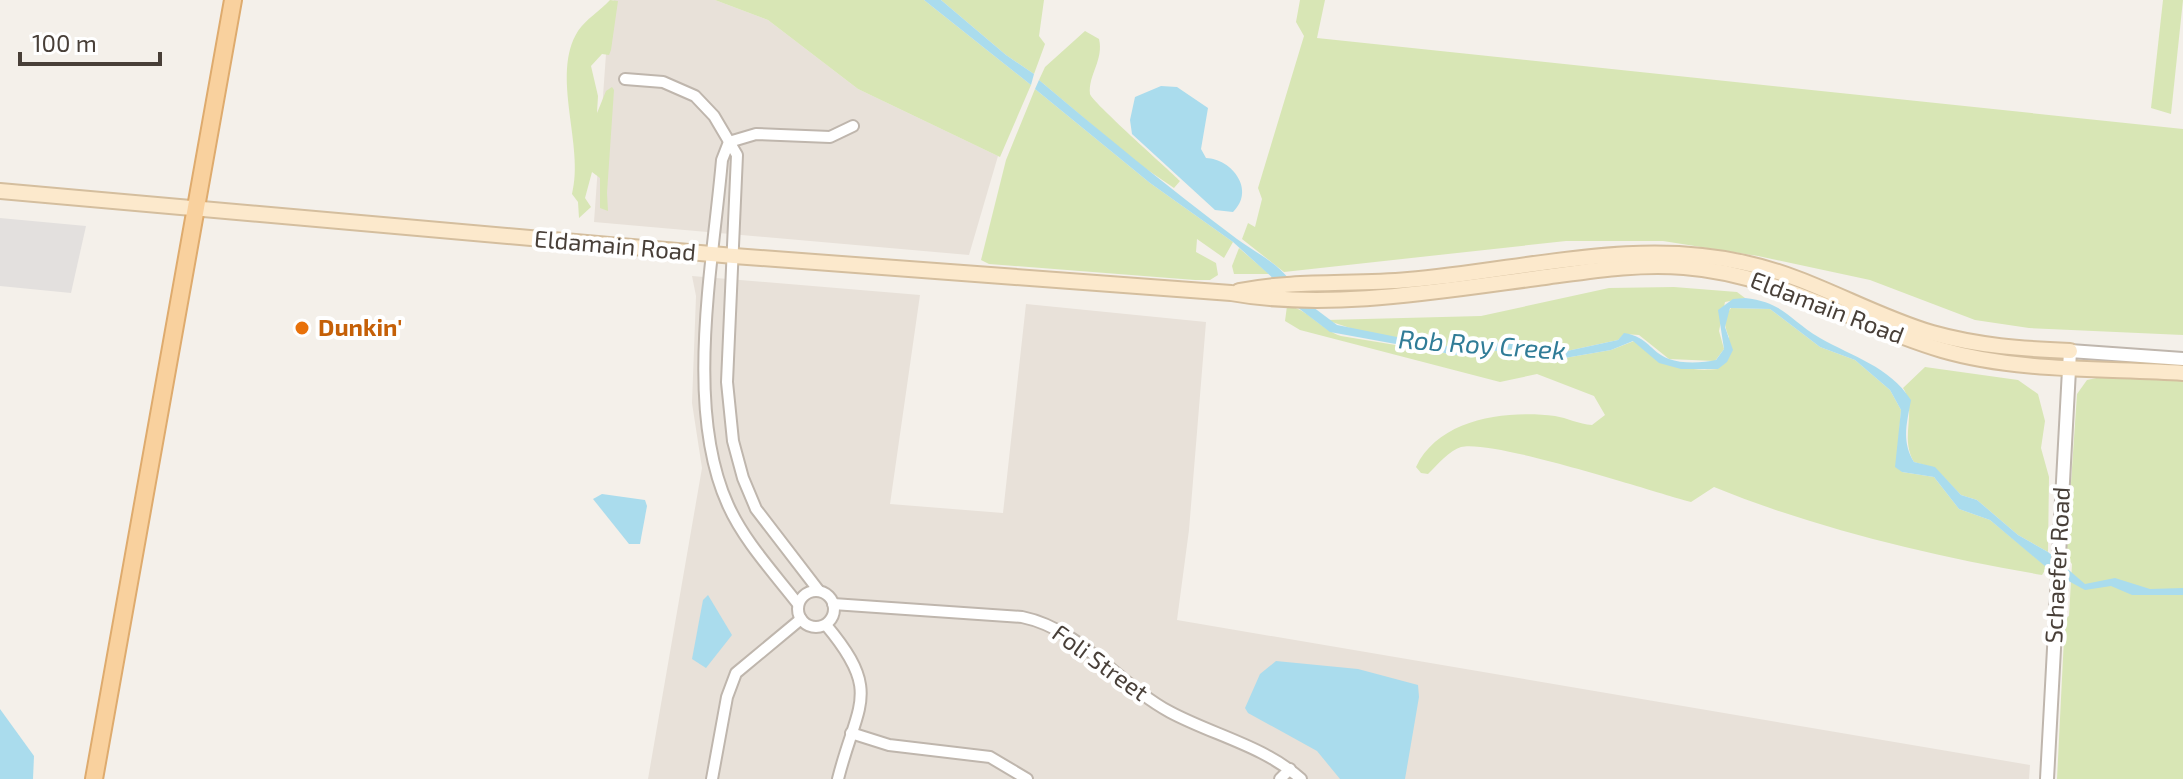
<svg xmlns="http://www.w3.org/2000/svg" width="2183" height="779" viewBox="0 0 2183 779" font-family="'Exo 2',sans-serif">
<rect width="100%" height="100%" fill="#f4f0ea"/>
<!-- residential -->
<g fill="#e8e1d9">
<path d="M 614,0 L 715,0 L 768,20 L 858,89 L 998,156 L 969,255 L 594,222 L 609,12 Z"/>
<path d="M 692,276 L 920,295 L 890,504 L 1003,513 L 1026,304 L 1206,322 L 1189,530 L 1177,620 L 2030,765 L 2029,779 L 648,779 L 702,468 L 692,403 L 696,296 Z"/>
</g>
<!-- green -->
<g fill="#d8e6b5">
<path d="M 610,0 L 618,1 L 611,50 L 609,55 L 602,54 L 591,66 L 598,96 L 597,113 L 606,91 L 612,87 L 614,90 L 607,193 L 608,211 L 600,208 L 600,178 L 592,172 L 585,198 L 591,207 L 579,218 L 578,202 L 572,194 C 585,146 550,75 578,31 C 586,19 600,11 610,0 Z"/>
<path d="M 715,0 L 924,0 L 1031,85 L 1000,157 L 858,89 L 768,20 Z"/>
<path d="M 941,0 L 1044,0 L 1039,36 L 1045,44 L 1034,74 L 1006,55 Z"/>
<path d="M 1300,0 L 1325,0 L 1317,38 L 2183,129 L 2183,335 L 2029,328 L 1975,320 L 1870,280 L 1758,256 L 1663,241 L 1566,241 L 1284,272 L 1242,239 L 1248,223 L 1255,227 L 1262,199 L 1258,188 L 1304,36 L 1296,22 Z"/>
<path d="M 2163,0 L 2183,0 L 2171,114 L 2151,108 Z"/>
<path d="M 1085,31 L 1099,39 C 1104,60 1088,75 1090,94 C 1091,101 1168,169 1180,181 L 1174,188 L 1136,162 L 1039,80 L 1045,67 Z"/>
<path d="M 1035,89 L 1150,183 L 1233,242 L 1224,258 L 1197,239 L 1196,252 L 1216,263 L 1218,275 L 1210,280 L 1195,280 L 989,264 L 981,260 L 1006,160 Z"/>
<path d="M 1239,248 L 1269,274 L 1234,274 L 1232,266 Z"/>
<path d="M 1674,287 L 1737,292 L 1745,298 L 1725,302 L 1719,331 L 1724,349 L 1715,361 L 1669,359 L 1639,335 L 1624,334 L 1618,340 L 1567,351 L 1512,339 L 1484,347 L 1443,346 L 1359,331 L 1326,320 L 1481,316 L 1609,288 Z"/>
<path d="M 1287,306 C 1306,307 1321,330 1341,336 L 1456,355 L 1523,348 L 1559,359 L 1611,350 L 1634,341 C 1670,358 1673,373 1718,369 L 1729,337 C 1724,326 1723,318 1731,308 L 1770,309 L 1820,347 L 1855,360 L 1890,390 L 1901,410 L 1897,460 L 1902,472 L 1934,477 L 1959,509 L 1990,520 L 2047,567 L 2042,575 C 1932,556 1817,529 1714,487 L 1691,502 C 1651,491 1492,439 1461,447 C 1450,450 1437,465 1428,474 L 1421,473 L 1416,467 C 1439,418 1507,410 1555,416 C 1567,418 1579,424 1592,425 L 1605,415 L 1594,396 L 1537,374 L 1500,382 L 1300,330 L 1285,321 Z"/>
<path d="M 1925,367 L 2018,380 L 2038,394 L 2045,421 L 2041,448 L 2049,477 L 2048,552 L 2018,535 L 1977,500 L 1961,495 L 1935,468 L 1914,462 C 1899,437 1918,411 1903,388 Z"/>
<path d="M 2106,376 L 2183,379 L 2183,779 L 2057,779 L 2065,618 L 2069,616 L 2072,564 L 2066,557 L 2077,394 L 2087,380 Z"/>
</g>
<!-- parking -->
<path fill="#e3e0de" d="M 0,218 L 86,226 L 71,293 L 0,286 Z"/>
<!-- water -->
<g fill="#aadced">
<path d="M 924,0 L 941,0 L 1006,55 L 1034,74 L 1031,85 Z"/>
<path d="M 1039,80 C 1103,134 1169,188 1237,239 C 1256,253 1275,261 1290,280 L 1275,280 L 1233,242 L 1150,183 L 1035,89 Z"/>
<path d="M 1161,86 L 1177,87 L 1208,108 L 1201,149 L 1206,158 C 1232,159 1256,190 1233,212 L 1215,210 L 1132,134 L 1130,120 L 1135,97 Z"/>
<path d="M 1745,298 C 1785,303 1788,319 1820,338 C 1853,357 1889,366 1911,400 C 1907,423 1901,441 1914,462 L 1935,467 L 1961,495 L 1977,500 L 2018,535 L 2048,552 L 2085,584 L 2115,578 L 2150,589 L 2183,588 L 2183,595 L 2132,595 L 2111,586 L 2085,590 L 2052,572 L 1990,520 L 1959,509 L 1934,477 L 1902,472 L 1895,467 L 1901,410 L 1890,390 L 1855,360 L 1820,347 L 1770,309 L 1730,308 L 1725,327 L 1733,350 L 1727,362 L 1718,369 L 1681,369 L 1659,363 L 1633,341 L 1611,350 L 1559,359 L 1523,348 L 1456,355 L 1330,332 L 1297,307 L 1313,307 L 1337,325 L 1442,346 L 1483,347 L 1512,339 L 1567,351 L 1618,340 L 1624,333 C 1649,337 1649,351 1669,359 C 1682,364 1703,363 1716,360 L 1724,349 L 1718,310 L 1733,299 Z"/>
<path d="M 602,494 L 645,500 L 647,506 L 640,544 L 629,544 L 593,499 Z"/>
<path d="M 708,595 L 732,635 L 706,668 L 692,659 L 703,600 Z"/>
<path d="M 1276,661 L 1358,669 L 1418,685 L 1419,697 L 1405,779 L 1340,779 L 1317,751 L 1248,713 L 1245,708 L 1260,674 Z"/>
<path d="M 0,709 L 34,756 L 33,779 L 0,779 Z"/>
</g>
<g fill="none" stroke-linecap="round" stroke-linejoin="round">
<!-- minor casing -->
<g stroke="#bfb6ad" stroke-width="14">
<g id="minor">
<path d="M 625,79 L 663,82 L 695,96 L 714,116 L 737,155 L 727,382 L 733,441 L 743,478 L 756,509 L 819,591"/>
<path d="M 729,142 L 722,160 C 713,264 684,408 728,505 C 744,541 774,573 798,604"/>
<path d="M 729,142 L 756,134 L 830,137 L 853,126"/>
<circle cx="816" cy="609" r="18"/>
<path d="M 833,604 L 1022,617 C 1081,629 1118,684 1170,712 C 1213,735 1264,746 1301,779"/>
<path d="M 826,625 C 883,693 857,703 838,779"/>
<path d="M 851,733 L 889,745 L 990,757 L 1027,779"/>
<path d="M 712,779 L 727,697 L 736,673 L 801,619"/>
<path d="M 1280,779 L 1290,769"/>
</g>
</g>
<!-- tertiary casing -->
<g stroke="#bfb6ad" stroke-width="16">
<path id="tertiary" d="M 2047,779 L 2070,351 L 2183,359"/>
</g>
<!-- secondary casing -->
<g stroke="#d4be9e" stroke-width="18">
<g id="secondary">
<path d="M 0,191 L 734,256 L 1231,293 C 1329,311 1446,290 1545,277 C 1590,271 1637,263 1684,267 C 1777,274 1854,324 1942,350 C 2018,372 2104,368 2183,373"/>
<path d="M 1239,291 C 1295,280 1352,285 1408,280 C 1520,271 1634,237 1745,263 C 1811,277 1868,314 1932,333 C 1978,346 2022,349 2070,351"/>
</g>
</g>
<!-- primary casing -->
<g stroke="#deab6e" stroke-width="20">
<path id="primary" d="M 94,779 L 233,0"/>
</g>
<!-- minor -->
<use href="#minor" stroke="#fff" stroke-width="10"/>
<!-- tertiary -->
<use href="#tertiary" stroke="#fff" stroke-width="12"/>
<!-- secondary -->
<use href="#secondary" stroke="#fce9cc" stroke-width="14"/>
<!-- primary -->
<use href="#primary" stroke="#f9d19e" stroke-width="16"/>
</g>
<!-- markers -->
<circle fill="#e8710a" stroke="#fff" stroke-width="3" cx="302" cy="328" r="8"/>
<g text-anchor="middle" stroke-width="8" stroke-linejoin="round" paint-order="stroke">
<!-- street labels -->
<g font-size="24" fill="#483f38" stroke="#fff">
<text transform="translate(615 246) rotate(5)" y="8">Eldamain Road</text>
<text transform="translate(1827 308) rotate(21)" y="8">Eldamain Road</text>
<text transform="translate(2058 565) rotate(-87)" y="8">Schaefer Road</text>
<text transform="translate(1100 663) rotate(36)" y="8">Foli Street</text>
</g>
<!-- food labels -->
<g font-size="24" font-weight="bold" fill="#c56008" stroke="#fff" text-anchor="start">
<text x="318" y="336">Dunkin'</text>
</g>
<!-- water labels -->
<g font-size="26" font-style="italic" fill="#307c97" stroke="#fff">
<text transform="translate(1482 345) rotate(4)" y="9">Rob Roy Creek</text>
</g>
</g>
<!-- scale -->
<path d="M20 52v12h140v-12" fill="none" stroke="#483f38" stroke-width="4"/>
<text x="32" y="52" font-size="24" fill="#483f38" stroke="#ffffff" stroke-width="6" paint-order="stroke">100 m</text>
</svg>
